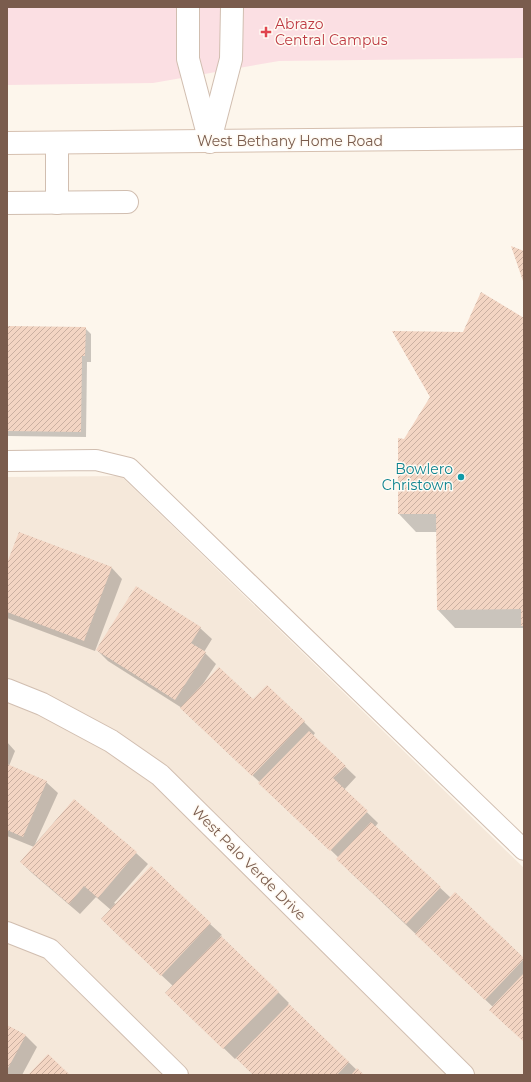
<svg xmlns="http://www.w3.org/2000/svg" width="531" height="1082" viewBox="0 0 531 1082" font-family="Montserrat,sans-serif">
<defs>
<pattern id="building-hatch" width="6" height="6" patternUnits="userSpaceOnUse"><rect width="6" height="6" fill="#f3d5c3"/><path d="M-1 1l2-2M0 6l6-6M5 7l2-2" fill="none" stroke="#cab0a1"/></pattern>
</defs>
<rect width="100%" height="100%" fill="#fdf6ec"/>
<!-- residential -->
<path fill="#f5e8da" d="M 121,476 L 524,868 L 524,1075 L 7,1075 L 7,477 Z"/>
<!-- medical -->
<path fill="#fbdfe3" d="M 7,7 L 524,7 L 524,58 L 279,61 L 153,83 L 7,85 Z"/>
<!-- shadow -->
<g fill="#0003">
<path d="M 524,319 L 524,628 L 455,628 L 438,610 L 437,532 L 416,532 L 399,514 L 399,439 L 405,440 L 431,397 L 463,333 Z"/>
<path d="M 7,327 L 85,328 L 91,334 L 91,362 L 87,362 L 86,437 L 7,436 Z"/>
<path d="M 7,566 L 111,567 L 122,579 L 95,651 L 7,618 Z"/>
<path d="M 136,588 L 200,628 L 212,639 L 204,652 L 216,664 L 203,684 L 253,701 L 304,722 L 315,733 L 313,736 L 356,777 L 344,790 L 378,823 L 375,827 L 451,898 L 455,894 L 524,959 L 524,1041 L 493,1007 L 349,871 L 339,858 L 182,708 L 108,661 L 97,650 Z"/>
<path d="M 7,742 L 15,751 L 9,766 L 46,782 L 58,793 L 35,844 L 74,800 L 136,853 L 148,864 L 114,903 L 116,904 L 151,867 L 210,924 L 222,935 L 220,936 L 278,992 L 289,1003 L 288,1004 L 362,1075 L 254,1075 L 236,1058 L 235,1059 L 178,1004 L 173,986 L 113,930 L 111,910 L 96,897 L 80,914 L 32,873 L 21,862 L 34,847 L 7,836 Z"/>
<path d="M 7,1026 L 26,1036 L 37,1047 L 22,1075 L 7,1075 Z"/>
</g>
<!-- building -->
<g fill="url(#building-hatch)">
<path d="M 511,246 L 524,251 L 524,284 Z"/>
<path d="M 481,292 L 524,318 L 524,626 L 521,626 L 521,609 L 437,610 L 436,514 L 398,514 L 398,438 L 404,439 L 430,397 L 392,331 L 463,332 Z"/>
<path d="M 7,326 L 86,327 L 85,356 L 82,356 L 81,432 L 7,431 Z"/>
<path d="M 19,532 L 112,567 L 84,641 L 7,612 L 7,563 Z"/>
<path d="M 136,586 L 201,627 L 191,643 L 206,652 L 175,700 L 96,650 Z"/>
<path d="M 219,667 L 253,699 L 267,685 L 305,721 L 252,776 L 180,708 Z"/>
<path d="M 309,731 L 346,766 L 333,778 L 368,811 L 330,851 L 258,783 Z"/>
<path d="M 7,764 L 47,781 L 23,837 L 7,830 Z"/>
<path d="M 74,799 L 137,852 L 98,898 L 84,886 L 69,904 L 20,862 Z"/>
<path d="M 371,822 L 441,887 L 406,924 L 336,859 Z"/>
<path d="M 151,866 L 211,923 L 161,976 L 101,919 Z"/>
<path d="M 455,892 L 524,958 L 524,959 L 485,1000 L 415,934 Z"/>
<path d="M 221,936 L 279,992 L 223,1049 L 165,993 Z"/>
<path d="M 524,973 L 524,1042 L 489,1010 Z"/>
<path d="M 289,1004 L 349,1062 L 337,1075 L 253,1075 L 236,1058 Z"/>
<path d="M 7,1025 L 26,1035 L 7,1070 Z"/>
<path d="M 48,1054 L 70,1075 L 28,1075 Z"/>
<path d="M 357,1068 L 364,1075 L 351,1075 Z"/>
</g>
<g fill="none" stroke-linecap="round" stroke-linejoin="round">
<!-- lane casing -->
<g stroke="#d1beb0" stroke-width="22">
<g id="lane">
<path d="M 7,461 L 96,460 L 129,468 L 524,850"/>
<path d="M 7,932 L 50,949 L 178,1075"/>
</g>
</g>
<!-- street casing -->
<g stroke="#d1beb0" stroke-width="24">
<g id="street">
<path d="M 188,7 L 188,59 L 210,142"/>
<path d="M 210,140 L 231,59 L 232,7"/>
<path d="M 57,143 L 57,203"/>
<path d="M 7,203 L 127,202"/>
<path d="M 7,690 L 42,704 L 111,741 L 160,775 L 463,1075"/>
</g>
</g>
<!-- secondary casing -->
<g stroke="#d6c0b0" stroke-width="24">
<path id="secondary" d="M 7,143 L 524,138"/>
</g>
<!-- lane -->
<use href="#lane" stroke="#fff" stroke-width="20"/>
<!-- street -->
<use href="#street" stroke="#fff" stroke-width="22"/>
<!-- secondary -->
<use href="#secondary" stroke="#fff" stroke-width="22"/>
</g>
<!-- markers -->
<path fill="#e0444e" stroke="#fffaf3" stroke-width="1.5" d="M264 26h4v4h4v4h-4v4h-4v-4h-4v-4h4z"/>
<circle fill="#0f9aa8" stroke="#fffaf3" stroke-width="1.5" cx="461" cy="477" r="4"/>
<g text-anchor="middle" stroke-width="3" stroke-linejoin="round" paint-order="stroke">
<!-- health labels -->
<g font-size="14" fill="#be3a42" stroke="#fffaf3" text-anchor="start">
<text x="275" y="29">Abrazo<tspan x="275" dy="16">Central Campus</tspan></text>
</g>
<!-- street labels -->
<g font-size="14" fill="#7a5c4d" stroke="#fffaf3">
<text x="290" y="146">West Bethany Home Road</text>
<text transform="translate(249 863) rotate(45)" y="5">West Palo Verde Drive</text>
</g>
<!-- culture labels -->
<g font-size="14" fill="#0d838f" stroke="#fffaf3" text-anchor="end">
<text x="453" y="474">Bowlero<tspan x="453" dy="16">Christown</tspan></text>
</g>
</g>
<!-- border -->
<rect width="531" height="1082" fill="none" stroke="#7a5c4d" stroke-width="16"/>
</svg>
